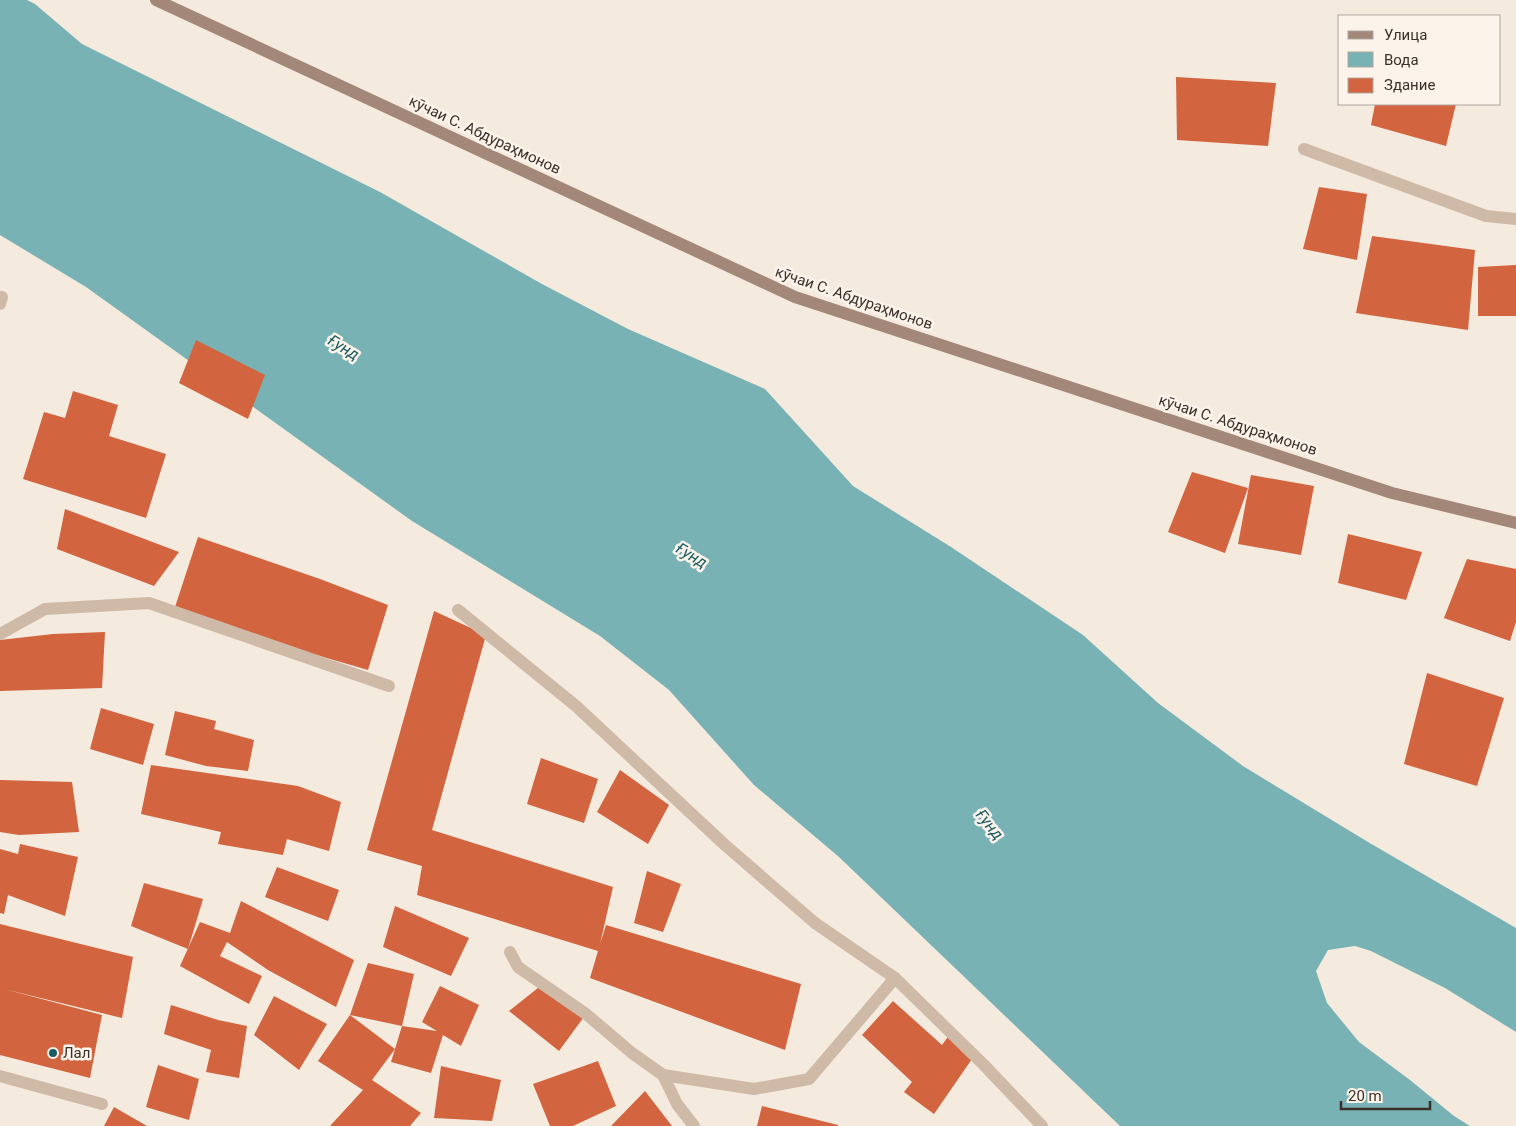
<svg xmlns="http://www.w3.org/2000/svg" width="1516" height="1126" viewBox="0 0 1516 1126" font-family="Roboto,sans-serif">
<rect width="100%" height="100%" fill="#f5eade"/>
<!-- water -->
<path fill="#79b2b5" d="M 0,0 L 27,0 L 35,4 L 82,44 L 380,192 L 542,284 L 628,329 L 765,389 L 853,486 L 951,547 L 1083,635 L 1158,703 L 1243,766 L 1368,842 L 1516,928 L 1516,1032 L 1445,988 L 1371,951 L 1355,946 L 1328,950 L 1316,971 L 1327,1003 L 1359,1042 L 1410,1080 L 1454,1116 L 1470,1126 L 1120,1126 L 839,857 L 754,785 L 669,690 L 600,636 L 412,521 L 86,287 L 0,235 Z"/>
<!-- building -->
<g fill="#d2643f" fill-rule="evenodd">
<path d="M 1176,77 L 1276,83 L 1268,146 L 1177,140 Z"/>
<path d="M 1375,104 L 1456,104 L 1446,146 L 1371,125 Z"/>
<path d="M 1319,187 L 1367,194 L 1357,260 L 1303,249 Z"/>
<path d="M 1372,236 L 1475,250 L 1468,330 L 1356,313 Z"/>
<path d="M 1516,265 L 1516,316 L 1478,316 L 1478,267 Z"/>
<path d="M 196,340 L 265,375 L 248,419 L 179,383 Z"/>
<path d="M 73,391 L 118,405 L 109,436 L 166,454 L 146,518 L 23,479 L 44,412 L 65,418 Z"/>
<path d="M 1192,472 L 1248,488 L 1225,553 L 1168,532 Z"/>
<path d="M 1251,475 L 1314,486 L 1301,555 L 1238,544 Z"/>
<path d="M 65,509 L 179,552 L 154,586 L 57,549 Z"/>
<path d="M 1348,534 L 1422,552 L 1406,600 L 1338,583 Z"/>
<path d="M 198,537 L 320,579 L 388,605 L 368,670 L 296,649 L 175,607 Z"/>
<path d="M 1467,559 L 1516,569 L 1516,622 L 1510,641 L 1444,618 Z"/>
<path d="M 434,611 L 486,635 L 432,830 L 613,887 L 600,944 L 606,925 L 801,984 L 785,1050 L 590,978 L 598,951 L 417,895 L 422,866 L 367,850 Z"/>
<path d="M 105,632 L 102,688 L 0,691 L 0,640 L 53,634 Z"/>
<path d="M 1427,673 L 1504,698 L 1477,786 L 1404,764 Z"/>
<path d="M 101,708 L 154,724 L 143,765 L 90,749 Z"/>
<path d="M 175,711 L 216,721 L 214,729 L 254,740 L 248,771 L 206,766 L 165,755 Z"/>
<path d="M 541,758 L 598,779 L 584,823 L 527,804 Z"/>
<path d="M 151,765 L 298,786 L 341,802 L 329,851 L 287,839 L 283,855 L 218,844 L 221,832 L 141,814 Z"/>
<path d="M 620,770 L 669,805 L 648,844 L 597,812 Z"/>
<path d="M 0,780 L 72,782 L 79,832 L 19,835 L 0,832 Z"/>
<path d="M 20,844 L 78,857 L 65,916 L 8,895 L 4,914 L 0,913 L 0,849 L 18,854 Z"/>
<path d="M 277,867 L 339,890 L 328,921 L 265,897 Z"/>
<path d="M 647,871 L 681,884 L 663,932 L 634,923 Z"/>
<path d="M 144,883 L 203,899 L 188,949 L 131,926 Z"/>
<path d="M 241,901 L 354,960 L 336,1007 L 268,970 L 227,942 L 220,956 L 262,976 L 249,1004 L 180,966 L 200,922 L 230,933 Z"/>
<path d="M 395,906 L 469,938 L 451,976 L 383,947 Z"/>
<path d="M 0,924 L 133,957 L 122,1018 L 4,989 L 102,1015 L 90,1078 L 0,1055 Z"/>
<path d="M 368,963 L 414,974 L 402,1026 L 437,1031 L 422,1022 L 440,986 L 479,1005 L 461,1046 L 443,1035 L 431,1073 L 391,1062 L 395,1049 L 372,1080 L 421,1113 L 410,1126 L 330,1126 L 363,1090 L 318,1061 L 350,1015 ZM 350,1015 L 402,1026 L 395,1049 Z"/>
<path d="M 543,984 L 586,1014 L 559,1051 L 509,1011 Z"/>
<path d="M 274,996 L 327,1024 L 299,1070 L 254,1035 Z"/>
<path d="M 893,1001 L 942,1045 L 950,1034 L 974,1056 L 934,1114 L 904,1092 L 912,1082 L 862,1035 Z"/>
<path d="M 171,1005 L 218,1020 L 247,1026 L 239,1078 L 206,1072 L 211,1050 L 164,1034 Z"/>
<path d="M 598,1061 L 616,1106 L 573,1126 L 550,1126 L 533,1084 Z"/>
<path d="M 158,1065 L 199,1079 L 189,1120 L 146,1107 Z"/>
<path d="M 441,1066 L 501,1080 L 492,1121 L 434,1118 Z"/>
<path d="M 645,1091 L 672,1126 L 611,1126 Z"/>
<path d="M 762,1106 L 838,1125 L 838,1126 L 757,1126 Z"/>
<path d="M 114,1107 L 147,1126 L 104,1126 Z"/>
</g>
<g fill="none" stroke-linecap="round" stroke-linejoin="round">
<!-- lane -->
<g stroke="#cfbaa8" stroke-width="12">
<path d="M 1304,149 L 1486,216 L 1516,219"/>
<path d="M 0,304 L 2,297"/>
<path d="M 458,610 L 576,706 L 725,845 L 815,923 L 895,978 L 984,1065 L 1042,1126"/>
<path d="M 0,634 L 45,609 L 149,603 L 389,686"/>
<path d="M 510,952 L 518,967 L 586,1014 L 632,1053 L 663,1075 L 754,1089 L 809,1079 L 895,978"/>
<path d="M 663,1075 L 677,1104 L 694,1126"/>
</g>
<!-- street -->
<path stroke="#cfbaa8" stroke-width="12" d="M 0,1076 L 102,1104"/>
<!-- secondary -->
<path stroke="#a38879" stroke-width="12" d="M 156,0 L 795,297 L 1392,493 L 1516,523"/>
</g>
<!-- markers -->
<circle fill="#195c61" stroke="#fcf4eb" stroke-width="2" cx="53" cy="1053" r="5"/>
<g text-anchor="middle" stroke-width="5" stroke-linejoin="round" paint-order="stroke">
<!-- street labels -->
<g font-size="15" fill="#3b2f29" stroke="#fcf4eb">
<text transform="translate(485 135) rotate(25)" y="5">кӯчаи С. Абдураҳмонов</text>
<text transform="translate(854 298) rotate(19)" y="5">кӯчаи С. Абдураҳмонов</text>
<text transform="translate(1238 425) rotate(18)" y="5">кӯчаи С. Абдураҳмонов</text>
</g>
<!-- poi labels -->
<g font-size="15" fill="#3b2f29" stroke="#fcf4eb" text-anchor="start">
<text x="63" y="1058">Лал</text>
</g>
<!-- water labels -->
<g font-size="16" font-style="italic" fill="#195c61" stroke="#fcf4eb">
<text transform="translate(344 347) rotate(31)" y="6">Ғунд</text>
<text transform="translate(692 555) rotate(31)" y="6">Ғунд</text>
<text transform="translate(990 824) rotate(51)" y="6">Ғунд</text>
</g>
</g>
<!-- legend -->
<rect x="1338" y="15" width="162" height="90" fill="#fcf4eb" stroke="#afa59d"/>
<rect x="1348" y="31" width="25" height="8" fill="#a38879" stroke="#afa59d"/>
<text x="1384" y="40" font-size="15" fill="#3b2f29">Улица</text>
<rect x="1348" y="52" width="25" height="15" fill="#79b2b5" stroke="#afa59d"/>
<text x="1384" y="65" font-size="15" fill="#3b2f29">Вода</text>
<rect x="1348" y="78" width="25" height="15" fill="#d2643f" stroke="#afa59d"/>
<text x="1384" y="90" font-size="15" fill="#3b2f29">Здание</text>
<!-- scale -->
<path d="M1341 1101v8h89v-8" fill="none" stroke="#3b2f29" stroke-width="2.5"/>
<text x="1348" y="1101" font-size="15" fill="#3b2f29" stroke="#fcf4eb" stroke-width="4" paint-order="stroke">20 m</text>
</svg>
